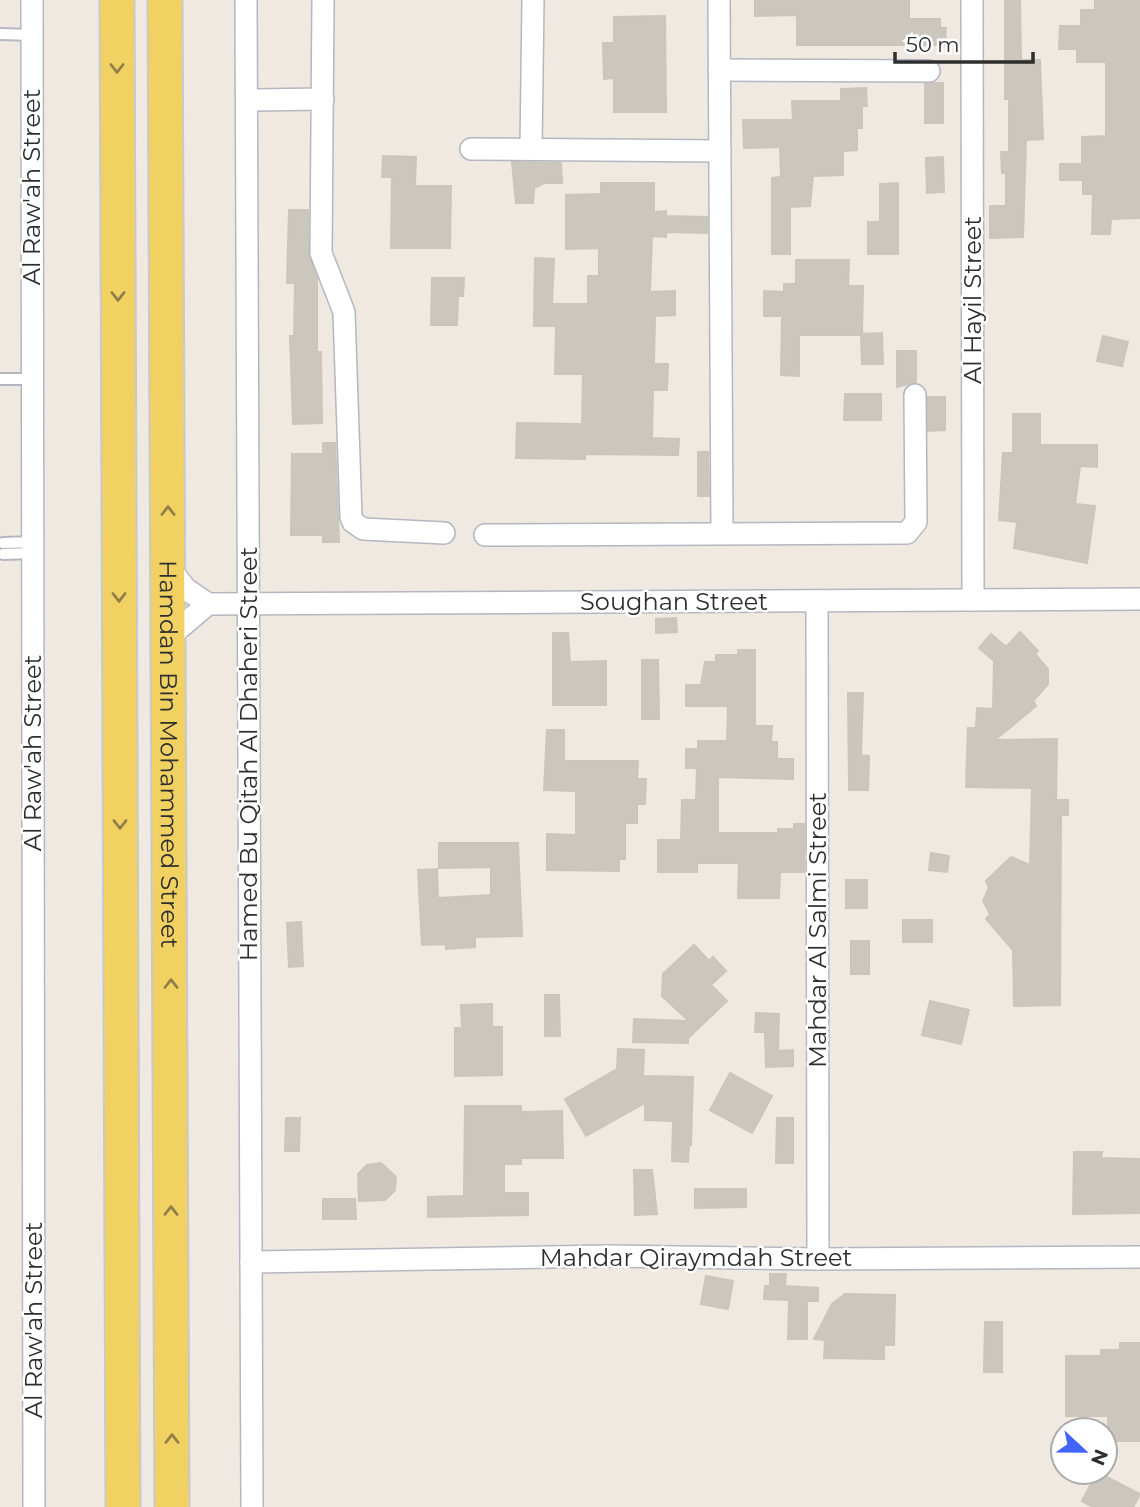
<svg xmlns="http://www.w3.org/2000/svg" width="1140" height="1507" viewBox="0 0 1140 1507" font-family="Montserrat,sans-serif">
<rect width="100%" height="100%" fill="#efe9e1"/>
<!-- building -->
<g fill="#cbc7bf" stroke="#cbc5ba" stroke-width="2">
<path d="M 755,0 L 909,0 L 909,19 L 940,19 L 940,28 L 946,28 L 945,45 L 797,45 L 797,15 L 755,16 Z"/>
<path d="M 1005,0 L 1020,0 L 1021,60 L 1040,60 L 1043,139 L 1026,140 L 1023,237 L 990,238 L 990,206 L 1006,206 L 1006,173 L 1002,173 L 1001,152 L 1009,152 L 1009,99 L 1005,99 Z"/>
<path d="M 1095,0 L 1140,0 L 1140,218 L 1111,219 L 1110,234 L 1092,234 L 1093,194 L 1083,194 L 1083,180 L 1060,180 L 1060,164 L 1082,164 L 1082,137 L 1106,136 L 1106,62 L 1077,62 L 1077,49 L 1059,49 L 1060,26 L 1081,26 L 1081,10 L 1095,10 Z"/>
<path d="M 665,16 L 666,112 L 614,112 L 614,78 L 604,79 L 603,43 L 614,43 L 614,17 Z"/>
<path d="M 933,83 L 943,83 L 943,123 L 925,123 L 925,84 Z"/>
<path d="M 866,88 L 867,106 L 862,106 L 862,128 L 857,128 L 857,150 L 843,151 L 843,175 L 813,176 L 810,206 L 790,207 L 790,254 L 772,254 L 772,178 L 781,177 L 780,147 L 744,148 L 743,120 L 793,120 L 792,101 L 841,101 L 841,89 Z"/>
<path d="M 383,156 L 416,157 L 415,186 L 451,186 L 450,248 L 391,248 L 392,177 L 382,177 Z"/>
<path d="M 943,157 L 944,192 L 927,193 L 926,158 Z"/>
<path d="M 512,162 L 561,163 L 562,183 L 544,183 L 534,188 L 533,203 L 516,203 Z"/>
<path d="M 601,183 L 654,183 L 654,212 L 666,211 L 666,216 L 707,217 L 707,233 L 666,232 L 666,237 L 652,236 L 650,292 L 675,291 L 675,315 L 655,316 L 654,364 L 668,364 L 667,390 L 653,390 L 652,438 L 679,439 L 678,455 L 585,454 L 585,459 L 516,458 L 517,423 L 582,424 L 583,374 L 555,374 L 556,326 L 534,326 L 535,258 L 554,259 L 552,304 L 588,304 L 588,276 L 599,276 L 599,248 L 566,249 L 566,195 L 601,194 Z"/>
<path d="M 898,183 L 898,254 L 868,254 L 868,222 L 880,222 L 880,184 Z"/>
<path d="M 289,210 L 308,210 L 308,253 L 317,278 L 317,352 L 321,352 L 322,423 L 293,424 L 290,336 L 294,336 L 295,283 L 287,283 Z"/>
<path d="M 796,260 L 849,260 L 848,286 L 863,286 L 862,334 L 882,333 L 883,364 L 862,364 L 861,335 L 799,335 L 799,376 L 781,375 L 782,316 L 764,316 L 764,291 L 784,292 L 784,284 L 796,284 Z"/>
<path d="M 432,278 L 464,278 L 463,296 L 458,296 L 457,325 L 431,325 Z"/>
<path d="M 1103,336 L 1128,342 L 1122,366 L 1097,361 Z"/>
<path d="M 897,351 L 916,351 L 916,382 L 897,387 Z"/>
<path d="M 845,394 L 881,394 L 881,420 L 844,420 Z"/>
<path d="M 928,397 L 945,397 L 945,430 L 928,431 Z"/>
<path d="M 1013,414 L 1040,414 L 1040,445 L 1097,445 L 1097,467 L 1080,466 L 1075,504 L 1095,506 L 1087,563 L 1014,548 L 1017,522 L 999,520 L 1003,453 L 1013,453 Z"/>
<path d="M 323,443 L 335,443 L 339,542 L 323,542 L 323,535 L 291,535 L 292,454 L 323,454 Z"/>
<path d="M 698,452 L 708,452 L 709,496 L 698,496 Z"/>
<path d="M 676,618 L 677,632 L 656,633 L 656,619 Z"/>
<path d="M 1020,632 L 1038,651 L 1035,654 L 1048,669 L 1048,684 L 1033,701 L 1036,706 L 995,740 L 1057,739 L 1056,800 L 1068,800 L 1068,815 L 1061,815 L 1060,1005 L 1014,1006 L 1013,950 L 986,919 L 990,914 L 983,901 L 989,888 L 986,881 L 1011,857 L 1030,865 L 1032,788 L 966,787 L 968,728 L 976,728 L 977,708 L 993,709 L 994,661 L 979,648 L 991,634 L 1006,647 Z"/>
<path d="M 553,633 L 568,633 L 570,662 L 606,661 L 606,705 L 553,705 Z"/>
<path d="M 738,650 L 755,650 L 755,726 L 772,726 L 771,742 L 777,742 L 777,759 L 793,759 L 793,779 L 718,777 L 718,833 L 778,833 L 778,829 L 794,829 L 794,824 L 804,824 L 804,872 L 780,872 L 779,898 L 738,898 L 739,863 L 697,863 L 697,872 L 658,872 L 658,840 L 681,840 L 682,800 L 696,800 L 697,768 L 686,768 L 686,749 L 698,749 L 698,741 L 727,741 L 728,706 L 686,706 L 686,685 L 701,685 L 705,662 L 716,662 L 716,655 L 738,655 Z"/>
<path d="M 642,660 L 658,660 L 659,719 L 642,719 Z"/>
<path d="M 848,693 L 863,693 L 861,755 L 854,755 L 869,756 L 868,790 L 849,790 Z"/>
<path d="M 547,730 L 564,730 L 564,761 L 638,761 L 637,779 L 646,779 L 645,804 L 637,804 L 637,823 L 625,823 L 625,859 L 619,859 L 619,871 L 547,870 L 547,834 L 576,835 L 576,791 L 544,790 Z"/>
<path d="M 439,843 L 518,843 L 522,936 L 475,937 L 475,947 L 446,949 L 446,944 L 422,945 L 418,870 L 437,869 L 438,898 L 491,895 L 491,867 L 439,868 Z"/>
<path d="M 931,853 L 949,856 L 947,872 L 929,870 Z"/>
<rect x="846" y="880" width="21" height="28"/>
<rect x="903" y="920" width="29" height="22"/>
<path d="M 301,922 L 303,966 L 289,967 L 287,923 Z"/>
<rect x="851" y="941" width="18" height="33"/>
<path d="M 694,945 L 709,961 L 713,957 L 726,971 L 711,985 L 727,1001 L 688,1038 L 688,1043 L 633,1042 L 634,1019 L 689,1021 L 662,996 L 663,974 Z"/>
<path d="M 545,995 L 559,995 L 560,1036 L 545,1036 Z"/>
<path d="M 930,1001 L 969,1010 L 961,1044 L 922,1035 Z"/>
<path d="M 492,1004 L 492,1027 L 502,1027 L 502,1075 L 455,1076 L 455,1028 L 462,1028 L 461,1005 Z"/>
<path d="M 756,1013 L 779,1014 L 778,1051 L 793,1050 L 793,1066 L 766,1067 L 765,1032 L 755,1032 Z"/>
<path d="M 618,1049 L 644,1050 L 643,1076 L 693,1077 L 691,1145 L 689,1145 L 688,1162 L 672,1161 L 673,1121 L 645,1120 L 645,1103 L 586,1136 L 565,1099 L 617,1069 Z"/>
<path d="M 730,1073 L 772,1096 L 752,1133 L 710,1110 Z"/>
<path d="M 465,1106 L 521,1106 L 521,1112 L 562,1111 L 563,1158 L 521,1158 L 521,1164 L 504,1164 L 504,1193 L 528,1193 L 528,1215 L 428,1217 L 428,1197 L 464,1196 Z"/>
<path d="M 286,1118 L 300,1118 L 299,1151 L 285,1151 Z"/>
<path d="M 777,1118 L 793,1118 L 793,1163 L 776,1163 Z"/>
<path d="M 1074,1152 L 1102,1152 L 1101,1158 L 1140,1159 L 1140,1213 L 1073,1214 Z"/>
<path d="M 381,1163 L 396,1177 L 395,1190 L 385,1200 L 359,1201 L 358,1174 L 367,1165 Z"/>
<path d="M 634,1170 L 652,1170 L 657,1214 L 635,1215 Z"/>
<path d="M 695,1189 L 746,1189 L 746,1207 L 695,1208 Z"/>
<path d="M 323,1199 L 355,1199 L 356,1219 L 323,1219 Z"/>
<path d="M 770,1274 L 786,1274 L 785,1286 L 818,1288 L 818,1301 L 807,1301 L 807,1339 L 788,1339 L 789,1300 L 764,1299 L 765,1286 L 770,1286 Z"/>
<path d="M 706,1276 L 733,1281 L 728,1309 L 701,1304 Z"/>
<path d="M 845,1294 L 895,1295 L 894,1345 L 884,1345 L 884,1359 L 824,1358 L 825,1340 L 814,1339 L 832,1304 Z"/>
<path d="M 985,1322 L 1002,1322 L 1002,1372 L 984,1372 Z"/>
<path d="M 1120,1343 L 1140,1343 L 1140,1441 L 1108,1441 L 1108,1416 L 1066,1416 L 1066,1356 L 1101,1356 L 1101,1350 L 1120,1350 Z"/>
<path d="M 1097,1472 L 1140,1494 L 1133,1507 L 1093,1507 L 1082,1501 Z"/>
</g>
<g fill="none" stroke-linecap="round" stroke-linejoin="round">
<!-- lane casing -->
<g stroke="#b4b7c1" stroke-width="14">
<g id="lane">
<path d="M 0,34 L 32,35"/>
<path d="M 0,379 L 32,379"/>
<path d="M 3,543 L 33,542"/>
<path d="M 3,554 L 33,553"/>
</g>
</g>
<!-- street casing -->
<g stroke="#b4b7c1" stroke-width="24">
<g id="street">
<path d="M 32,0 L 34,1507"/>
<path d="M 246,0 L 252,1507"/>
<path d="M 323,0 L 321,253 L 344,312 L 351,517 L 353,522 L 363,529 L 444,533"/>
<path d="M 719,0 L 722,533"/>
<path d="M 972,0 L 973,600"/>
<path d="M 719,70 L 929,71"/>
<path d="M 247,100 L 323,99"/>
<path d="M 471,149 L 720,151"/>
<path d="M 531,149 L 533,0"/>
<path d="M 485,535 L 907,533 L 916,522 L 915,395"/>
<path d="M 168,567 L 186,589 L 208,604 L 1140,599"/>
<path d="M 817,601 L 818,1259"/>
<path d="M 169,637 L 208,604"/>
<path d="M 251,1262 L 609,1256 L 818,1259 L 1140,1257"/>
</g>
</g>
<!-- primary casing -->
<g stroke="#c9c9c9" stroke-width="37">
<g id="primary">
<path d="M 117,0 L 123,1507"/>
<path id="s1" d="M 165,0 L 172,1507"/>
</g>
</g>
<!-- lane -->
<use href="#lane" stroke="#fff" stroke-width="10"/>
<!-- street -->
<use href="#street" stroke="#fff" stroke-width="21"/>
<!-- primary -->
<use href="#primary" stroke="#f2d163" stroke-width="33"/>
</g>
<!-- one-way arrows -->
<defs><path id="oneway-chevron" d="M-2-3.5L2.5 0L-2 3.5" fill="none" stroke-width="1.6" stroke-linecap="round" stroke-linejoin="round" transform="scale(1.75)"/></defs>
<g stroke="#908048">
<use href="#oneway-chevron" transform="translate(117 68) rotate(90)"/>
<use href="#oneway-chevron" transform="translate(118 296) rotate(90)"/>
<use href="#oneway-chevron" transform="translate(168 511) rotate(-90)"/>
<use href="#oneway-chevron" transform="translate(119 597) rotate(90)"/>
<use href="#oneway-chevron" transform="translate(120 824) rotate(90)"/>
<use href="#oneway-chevron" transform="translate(171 984) rotate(-90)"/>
<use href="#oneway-chevron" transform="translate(171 1211) rotate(-90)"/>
<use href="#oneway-chevron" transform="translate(172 1439) rotate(-90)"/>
</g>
<g text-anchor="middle" stroke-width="5" stroke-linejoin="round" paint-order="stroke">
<!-- street labels -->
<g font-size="24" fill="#2e2e2e" stroke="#fff">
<text transform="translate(32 187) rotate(-90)" y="8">Al Raw'ah Street</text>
<text transform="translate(973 300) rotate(-90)" y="8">Al Hayil Street</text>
<text x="674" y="610">Soughan Street</text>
<text transform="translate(33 753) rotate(-90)" y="8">Al Raw'ah Street</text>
<text dy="8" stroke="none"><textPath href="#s1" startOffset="754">Hamdan Bin Mohammed Street</textPath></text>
<text transform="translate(249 754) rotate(-90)" y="8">Hamed Bu Qitah Al Dhaheri Street</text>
<text transform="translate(818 930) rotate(-90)" y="8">Mahdar Al Salmi Street</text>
<text x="696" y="1266">Mahdar Qiraymdah Street</text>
<text transform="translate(34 1320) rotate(-90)" y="8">Al Raw'ah Street</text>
</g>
</g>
<!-- north arrow -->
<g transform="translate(1084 1451) rotate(112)"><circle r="33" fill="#ffffff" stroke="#ababab" stroke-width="2"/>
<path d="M0-5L12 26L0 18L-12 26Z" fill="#4264fb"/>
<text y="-10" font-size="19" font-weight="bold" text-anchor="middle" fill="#2e2e2e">N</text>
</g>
<!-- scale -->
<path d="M895 52v10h138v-10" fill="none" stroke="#2e2e2e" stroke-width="3.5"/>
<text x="906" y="52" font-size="21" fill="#2e2e2e" stroke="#ffffff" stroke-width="5" paint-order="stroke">50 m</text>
</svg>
